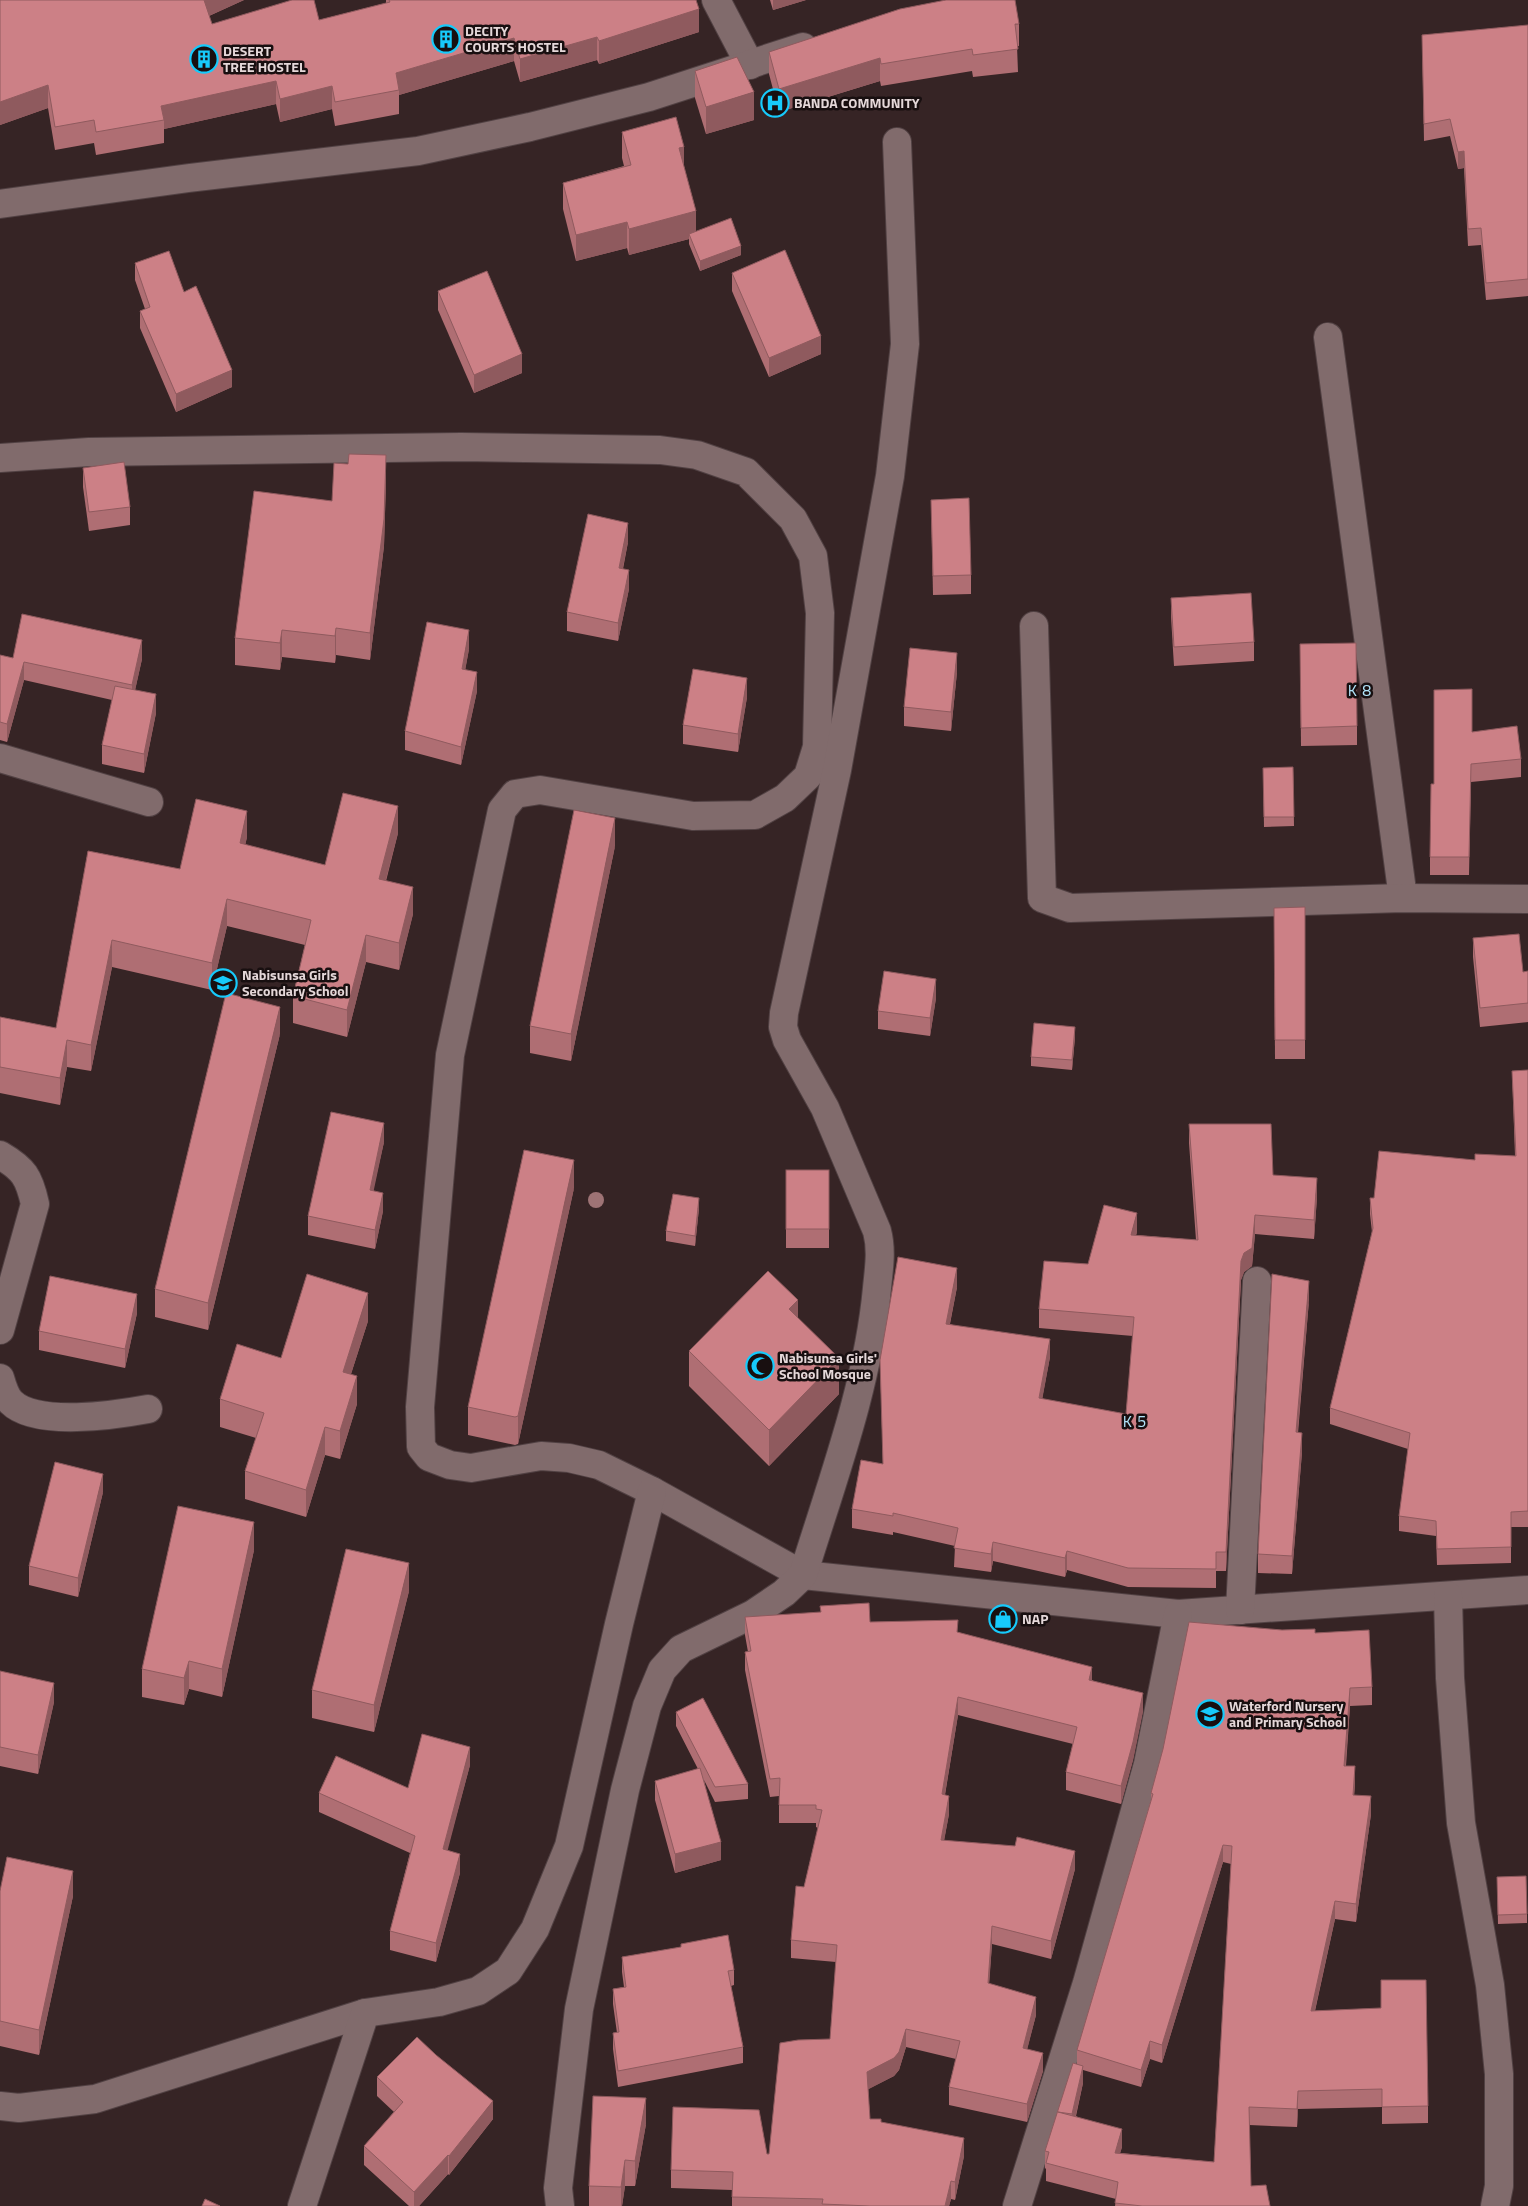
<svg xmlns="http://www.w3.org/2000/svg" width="1528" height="2206" viewBox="0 0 1528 2206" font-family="'Titillium Web',sans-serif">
<rect width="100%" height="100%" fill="#362425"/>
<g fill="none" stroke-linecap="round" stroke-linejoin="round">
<!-- minor casing -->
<g stroke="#514143" stroke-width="30">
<g id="minor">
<path d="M 716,0 L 750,65"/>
<path d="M 0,204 L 189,178 L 418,151 L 530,127 L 649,97 L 803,47"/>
<path d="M 1328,337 L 1403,898"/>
<path d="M 0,458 L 89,452 L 461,447 L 660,450 L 697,455 L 746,472 L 793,519 L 813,556 L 820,613 L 817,747 L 808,776 L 785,798 L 755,815 L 693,816 L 540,790 L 515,794 L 502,810 L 450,1055 L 420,1407 L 421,1447 L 429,1457 L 450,1465 L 471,1468 L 541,1456 L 569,1458 L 599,1465 L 652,1491 L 803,1575 L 1178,1614 L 1528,1590"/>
<path d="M 1034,626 L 1042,898 L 1070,908 L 1403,898 L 1528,899"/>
<path d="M 0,758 L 149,802"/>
<path d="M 0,1155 C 24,1169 29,1177 35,1204 L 0,1330"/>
<path d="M 0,1378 C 2,1385 5,1396 11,1402 C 36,1427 116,1415 148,1409"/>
<path d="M 1448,1596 L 1450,1678 L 1461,1823 L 1490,1985 L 1499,2074 L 1499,2186 L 1495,2206"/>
<path d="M 1240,1610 L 1257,1281"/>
<path d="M 0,2106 L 19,2108 L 95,2099 L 365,2013"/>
<path d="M 302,2206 L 365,2013 L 439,2002 L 478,1991 L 508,1971 L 535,1929 L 569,1846 L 619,1624 L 652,1491"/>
<path d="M 560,2206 L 558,2188 L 579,2009 L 625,1790 L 647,1706 L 662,1670 L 681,1649 L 753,1614 L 784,1593 L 803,1575 C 832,1481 868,1386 877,1288 C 879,1268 882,1250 877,1231 L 825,1108 L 787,1040 L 783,1027 L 784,1013 L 837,770 L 890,476 L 905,344 L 897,142"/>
<path d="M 1017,2206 L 1087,1983 L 1148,1764 L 1178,1614"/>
</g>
</g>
<!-- minor -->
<use href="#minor" stroke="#816b6c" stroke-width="28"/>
</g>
<!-- trees -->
<circle fill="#9e7375" cx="596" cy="1200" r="8"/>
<!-- wall -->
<g fill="#af6e73" fill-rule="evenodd">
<path d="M 0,0 L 244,0 L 209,16 L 212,24 L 319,20 L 386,3 L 386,0 L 696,0 L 699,32 L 599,64 L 597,60 L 520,82 L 514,61 L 399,95 L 399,114 L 335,126 L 332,109 L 280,122 L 276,104 L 164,129 L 164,143 L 96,155 L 94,143 L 55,150 L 48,108 L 0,125 Z"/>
<path d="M 770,0 L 806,0 L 773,10 Z"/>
<path d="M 1019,24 L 1019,46 L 1017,46 L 1018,72 L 973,77 L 972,71 L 881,86 L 880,81 L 779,112 L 769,74 L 769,52 Z"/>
<path d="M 1528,25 L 1528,296 L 1486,300 L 1481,245 L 1468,246 L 1464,168 L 1458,169 L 1450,136 L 1424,141 L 1422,35 Z"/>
<path d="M 695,71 L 754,120 L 706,134 L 695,98 Z"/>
<path d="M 622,132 L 684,166 L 696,232 L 741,255 L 700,271 L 689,244 L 689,239 L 629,255 L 627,248 L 576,261 L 563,209 L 563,183 L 624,166 L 622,158 Z"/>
<path d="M 135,263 L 232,387 L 176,412 L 140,328 L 140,311 L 145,309 L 135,280 Z"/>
<path d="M 732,273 L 821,354 L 769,377 L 732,291 Z"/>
<path d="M 438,291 L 522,373 L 474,393 L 438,310 Z"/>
<path d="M 83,468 L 130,507 L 130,525 L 89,531 L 83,487 Z"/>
<path d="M 386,481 L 384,546 L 370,660 L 336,655 L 335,663 L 282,657 L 280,670 L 235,665 L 235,638 L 332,501 Z"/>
<path d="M 931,500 L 971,575 L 971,594 L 933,595 Z"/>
<path d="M 628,542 L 623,569 L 629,589 L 618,641 L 567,631 L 567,612 Z"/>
<path d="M 1171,598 L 1254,642 L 1254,661 L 1174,666 L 1171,617 Z"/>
<path d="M 1300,644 L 1357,726 L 1357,745 L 1301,746 Z"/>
<path d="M 469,649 L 465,670 L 477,691 L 461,765 L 405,750 L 405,731 Z"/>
<path d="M 0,655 L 13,658 L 142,659 L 135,690 L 156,713 L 144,773 L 102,764 L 102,745 L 112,700 L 24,680 L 7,742 L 0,740 Z"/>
<path d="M 957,672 L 951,731 L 904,726 L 904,707 Z"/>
<path d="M 747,697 L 738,752 L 683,744 L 683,725 Z"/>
<path d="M 1472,732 L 1521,759 L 1521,777 L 1471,782 L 1469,875 L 1430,875 L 1430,857 L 1434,784 Z"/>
<path d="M 1293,767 L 1294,826 L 1264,827 L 1263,768 Z"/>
<path d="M 398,833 L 386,881 L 413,914 L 399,970 L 366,962 L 347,1037 L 293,1023 L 293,996 L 305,945 L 227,926 L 212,990 L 112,967 L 91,1071 L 67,1067 L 60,1105 L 0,1093 L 0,1017 L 56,1028 L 88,851 L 180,869 L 247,837 L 245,845 L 325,865 Z"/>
<path d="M 615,846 L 571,1061 L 530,1053 L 530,1026 Z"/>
<path d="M 1305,907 L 1305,1059 L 1275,1059 L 1274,908 Z"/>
<path d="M 1473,938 L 1523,972 L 1528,971 L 1528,1022 L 1480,1027 L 1473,957 Z"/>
<path d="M 936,998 L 930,1036 L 878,1029 L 878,1011 Z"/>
<path d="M 280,1034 L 208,1330 L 155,1317 L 155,1289 Z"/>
<path d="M 1075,1037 L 1072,1070 L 1031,1066 L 1031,1057 Z"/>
<path d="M 1528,1070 L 1528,1527 L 1511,1527 L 1511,1563 L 1437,1565 L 1436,1536 L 1399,1531 L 1399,1516 L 1408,1449 L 1330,1424 L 1330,1408 L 1372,1232 L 1370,1214 L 1370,1198 L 1374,1198 L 1475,1160 L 1515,1156 L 1512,1071 Z"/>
<path d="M 1189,1124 L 1273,1175 L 1317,1197 L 1314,1239 L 1255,1234 L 1252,1266 L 1244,1272 L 1241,1280 L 1226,1571 L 1216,1571 L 1216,1588 L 1128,1587 L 1067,1570 L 1065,1577 L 993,1561 L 991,1572 L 954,1567 L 955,1546 L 893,1532 L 893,1535 L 852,1528 L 852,1509 L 883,1464 L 880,1360 L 957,1287 L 950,1324 L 1050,1357 L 1042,1399 L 1126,1414 L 1133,1336 L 1039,1328 L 1039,1309 L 1088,1264 L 1137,1232 L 1136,1235 L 1196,1240 L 1189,1143 Z"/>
<path d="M 384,1142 L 373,1190 L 383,1211 L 375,1249 L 308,1235 L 308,1216 Z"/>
<rect x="786" y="1170" width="43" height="78"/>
<path d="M 574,1188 L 518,1444 L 515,1445 L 468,1435 L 468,1407 Z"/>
<path d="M 699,1208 L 695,1246 L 666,1241 L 666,1231 Z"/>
<path d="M 1309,1300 L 1298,1433 L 1302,1452 L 1292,1574 L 1258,1573 L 1258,1554 Z"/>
<path d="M 137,1313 L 125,1368 L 39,1350 L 39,1331 Z"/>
<path d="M 798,1318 L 839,1394 L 769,1466 L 689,1386 L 689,1351 Z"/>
<path d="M 368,1321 L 351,1374 L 357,1404 L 340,1459 L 325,1455 L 306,1517 L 245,1499 L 245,1471 L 256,1438 L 220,1427 L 220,1399 L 281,1358 Z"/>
<path d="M 103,1492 L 78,1597 L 29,1585 L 29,1566 Z"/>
<path d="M 254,1550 L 222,1697 L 189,1689 L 184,1705 L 142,1697 L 142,1669 Z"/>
<path d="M 409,1591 L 374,1732 L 312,1718 L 312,1690 Z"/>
<path d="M 745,1617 L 870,1622 L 958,1632 L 1092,1680 L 1143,1711 L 1133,1760 L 1121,1804 L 1066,1790 L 1066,1772 L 1073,1744 L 958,1715 L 945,1795 L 949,1814 L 944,1840 L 1075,1869 L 1051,1959 L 992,1944 L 989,1983 L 1036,2015 L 1027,2049 L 1043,2071 L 1027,2122 L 949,2105 L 949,2087 L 956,2059 L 906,2047 L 899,2070 L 894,2076 L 868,2089 L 870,2119 L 881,2122 L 964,2156 L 955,2200 L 951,2199 L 949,2206 L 732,2206 L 732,2190 L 671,2188 L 671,2170 L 769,2154 L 830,2039 L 836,1962 L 791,1958 L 791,1940 L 804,1887 L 818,1828 L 816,1827 L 816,1823 L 779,1823 L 779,1796 L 770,1797 L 745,1670 L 745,1652 L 748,1652 L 745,1635 Z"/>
<path d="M 1315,1633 L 1372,1687 L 1372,1705 L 1350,1706 L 1346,1766 L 1355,1784 L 1354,1795 L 1371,1814 L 1356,1922 L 1335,1919 L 1315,2011 L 1428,2106 L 1428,2123 L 1382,2124 L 1382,2107 L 1298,2109 L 1297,2127 L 1249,2125 L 1251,2186 L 1270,2206 L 1115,2206 L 1116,2199 L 1046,2181 L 1046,2169 L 1045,2168 L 1045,2151 L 1077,2064 L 1077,2050 L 1151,1800 L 1151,1793 ZM 1223,1862 L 1231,1864 L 1214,2162 L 1120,2153 L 1122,2147 L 1076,2116 L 1083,2083 L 1083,2070 L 1141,2087 L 1150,2059 L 1162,2063 Z"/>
<path d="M 0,1671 L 54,1702 L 38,1774 L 0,1766 Z"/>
<path d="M 676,1712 L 748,1784 L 748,1799 L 715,1802 L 704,1780 L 721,1860 L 675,1873 L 655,1800 L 655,1781 L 698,1769 L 676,1726 Z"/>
<path d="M 470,1765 L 447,1850 L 460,1873 L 436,1962 L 390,1950 L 390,1931 L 410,1853 L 319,1812 L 319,1793 L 408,1788 Z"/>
<path d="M 1497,1877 L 1527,1914 L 1527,1923 L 1498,1924 Z"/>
<path d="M 0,1891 L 73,1896 L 39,2055 L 0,2046 Z"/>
<path d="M 681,1944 L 734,1970 L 734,1985 L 731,1986 L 743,2047 L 743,2063 L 618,2087 L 613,2049 L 613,2033 L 617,2033 L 613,2004 L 613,1989 L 624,1987 L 622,1972 L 622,1957 L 681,1947 Z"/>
<path d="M 436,2055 L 493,2119 L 449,2175 L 448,2174 L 419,2206 L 409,2206 L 364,2165 L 364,2146 L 394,2112 L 377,2096 L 377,2077 Z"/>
<path d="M 646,2124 L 635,2186 L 625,2186 L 622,2206 L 589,2206 L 589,2186 Z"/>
</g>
<!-- shaded-wall -->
<g fill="#8f5a5e">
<path d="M 202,0 L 244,0 L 202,19 Z"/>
<path d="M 773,0 L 806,0 L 773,10 Z"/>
<path d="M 699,9 L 699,32 L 599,64 L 599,41 Z"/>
<path d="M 597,37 L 597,60 L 520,82 L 520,59 Z"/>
<path d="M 514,38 L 514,61 L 399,95 L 399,90 L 396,73 Z"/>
<path d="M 880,58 L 880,81 L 779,112 L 779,89 Z"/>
<path d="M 276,81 L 276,104 L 164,129 L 164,120 L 161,106 Z"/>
<path d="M 48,85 L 48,108 L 0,125 L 0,102 Z"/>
<path d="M 332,86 L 332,109 L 280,122 L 280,99 Z"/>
<path d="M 754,92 L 754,120 L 706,134 L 706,107 Z"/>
<path d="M 684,147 L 684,173 L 679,148 Z"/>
<path d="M 1464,151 L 1464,168 L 1458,169 L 1458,152 Z"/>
<path d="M 696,211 L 696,237 L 689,234 L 689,239 L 629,255 L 629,229 Z"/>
<path d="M 627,222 L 627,248 L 576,261 L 576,235 Z"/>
<path d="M 741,246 L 741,255 L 700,271 L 700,261 Z"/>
<path d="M 821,336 L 821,354 L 769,377 L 769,358 Z"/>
<path d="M 522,354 L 522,373 L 474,393 L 474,375 Z"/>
<path d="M 232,370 L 232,387 L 176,412 L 176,394 Z"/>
<path d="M 386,455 L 386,481 L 384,546 L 370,660 L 370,633 Z"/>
<path d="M 628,523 L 628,542 L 619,587 L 619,568 Z"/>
<path d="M 629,570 L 629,589 L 618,641 L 618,623 Z"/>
<path d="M 336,628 L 336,655 L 335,663 L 335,636 Z"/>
<path d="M 282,630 L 282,657 L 280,670 L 280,643 Z"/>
<path d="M 469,630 L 469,649 L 462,688 L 462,669 Z"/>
<path d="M 142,640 L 142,659 L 132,704 L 132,685 Z"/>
<path d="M 957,653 L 957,672 L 951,731 L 951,712 Z"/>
<path d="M 24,662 L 24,680 L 7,742 L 7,724 Z"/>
<path d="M 477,672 L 477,691 L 461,765 L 461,747 Z"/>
<path d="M 747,678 L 747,697 L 738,752 L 738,734 Z"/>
<path d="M 156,694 L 156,713 L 144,773 L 144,754 Z"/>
<path d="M 398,806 L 398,833 L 379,906 L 379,879 Z"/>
<path d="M 247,811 L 247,837 L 240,870 L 240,843 Z"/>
<path d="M 615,818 L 615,846 L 571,1061 L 571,1034 Z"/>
<path d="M 413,887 L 413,914 L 399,970 L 399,943 Z"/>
<path d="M 227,899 L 227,926 L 212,990 L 212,963 Z"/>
<path d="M 366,935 L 366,962 L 347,1037 L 347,1010 Z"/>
<path d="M 112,940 L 112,967 L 91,1071 L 91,1045 Z"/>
<path d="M 936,979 L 936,998 L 930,1036 L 930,1018 Z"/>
<path d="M 280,1007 L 280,1034 L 208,1330 L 208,1303 Z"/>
<path d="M 1075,1027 L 1075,1037 L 1072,1070 L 1072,1060 Z"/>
<path d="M 67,1040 L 67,1067 L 60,1105 L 60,1078 Z"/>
<path d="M 384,1123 L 384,1142 L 370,1208 L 370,1190 Z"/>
<path d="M 574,1160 L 574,1188 L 518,1444 L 518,1416 Z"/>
<path d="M 1317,1178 L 1317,1197 L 1314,1239 L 1314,1220 Z"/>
<path d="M 383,1193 L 383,1211 L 375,1249 L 375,1230 Z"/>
<path d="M 699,1198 L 699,1208 L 695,1246 L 695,1236 Z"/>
<path d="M 1137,1213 L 1137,1232 L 1131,1254 L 1131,1235 Z"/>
<path d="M 1255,1215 L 1255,1234 L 1252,1266 L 1244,1272 L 1241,1280 L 1226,1571 L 1226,1552 L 1241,1261 Z"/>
<path d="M 957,1268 L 957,1287 L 946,1343 L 946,1324 Z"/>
<path d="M 1309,1281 L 1309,1300 L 1296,1451 L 1296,1432 Z"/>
<path d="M 368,1293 L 368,1321 L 343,1399 L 343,1372 Z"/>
<path d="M 137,1294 L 137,1313 L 125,1368 L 125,1349 Z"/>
<path d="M 798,1300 L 798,1336 L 789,1309 Z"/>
<path d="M 1050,1339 L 1050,1357 L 1039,1417 L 1039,1398 Z"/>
<path d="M 839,1358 L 839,1394 L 769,1466 L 769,1430 Z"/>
<path d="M 357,1376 L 357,1404 L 340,1459 L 340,1431 Z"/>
<path d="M 325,1427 L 325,1455 L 306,1517 L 306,1490 Z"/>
<path d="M 1302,1433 L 1302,1452 L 1292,1574 L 1292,1556 Z"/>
<path d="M 103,1474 L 103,1492 L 78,1597 L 78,1578 Z"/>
<path d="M 254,1522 L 254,1550 L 222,1697 L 222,1669 Z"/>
<path d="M 993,1542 L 993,1561 L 991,1572 L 991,1554 Z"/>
<path d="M 1067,1551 L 1067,1570 L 1065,1577 L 1065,1558 Z"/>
<path d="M 409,1563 L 409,1591 L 374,1732 L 374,1705 Z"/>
<path d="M 189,1661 L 189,1689 L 184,1705 L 184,1678 Z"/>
<path d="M 1092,1667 L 1092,1685 L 1089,1680 Z"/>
<path d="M 54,1683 L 54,1702 L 38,1774 L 38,1755 Z"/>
<path d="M 1350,1688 L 1350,1706 L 1344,1784 L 1344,1766 Z"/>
<path d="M 1143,1693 L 1143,1711 L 1133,1760 L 1121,1804 L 1121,1786 Z"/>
<path d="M 958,1697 L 958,1715 L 942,1812 L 942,1794 Z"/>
<path d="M 470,1747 L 470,1765 L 443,1868 L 443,1849 Z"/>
<path d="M 1355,1766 L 1355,1784 L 1353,1813 L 1353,1795 Z"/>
<path d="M 949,1796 L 949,1814 L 941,1858 L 941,1840 Z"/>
<path d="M 1371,1796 L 1371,1814 L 1356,1922 L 1356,1904 Z"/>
<path d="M 721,1842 L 721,1860 L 675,1873 L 675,1854 Z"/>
<path d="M 1223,1845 L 1223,1862 L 1162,2063 L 1162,2045 Z"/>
<path d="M 1075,1851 L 1075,1869 L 1051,1959 L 1051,1941 Z"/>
<path d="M 460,1854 L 460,1873 L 436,1962 L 436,1943 Z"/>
<path d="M 73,1871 L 73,1896 L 39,2055 L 39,2030 Z"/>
<path d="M 1335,1901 L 1335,1919 L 1311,2028 L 1311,2011 Z"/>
<path d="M 992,1926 L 992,1944 L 988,2001 L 988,1983 Z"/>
<path d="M 1036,1997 L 1036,2015 L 1023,2066 L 1023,2048 Z"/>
<path d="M 906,2029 L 906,2047 L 899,2070 L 894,2076 L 867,2090 L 867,2072 Z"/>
<path d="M 1150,2041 L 1150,2059 L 1141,2087 L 1141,2070 Z"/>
<path d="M 1043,2053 L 1043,2071 L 1027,2122 L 1027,2104 Z"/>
<path d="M 1083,2066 L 1083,2083 L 1072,2132 L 1072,2114 Z"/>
<path d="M 1298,2091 L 1298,2109 L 1297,2127 L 1297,2109 Z"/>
<path d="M 646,2098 L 646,2124 L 635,2186 L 635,2161 Z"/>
<path d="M 493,2101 L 493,2119 L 449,2175 L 449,2156 Z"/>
<path d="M 1122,2129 L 1122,2147 L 1115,2171 L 1115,2153 Z"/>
<path d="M 964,2138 L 964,2156 L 955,2200 L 955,2182 Z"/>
<path d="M 448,2155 L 448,2174 L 419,2206 L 414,2206 L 414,2192 Z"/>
<path d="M 625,2160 L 625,2186 L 622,2206 L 621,2206 L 621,2187 Z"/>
<path d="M 951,2181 L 951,2199 L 949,2206 L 945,2206 Z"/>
</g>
<!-- building -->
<g fill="#cc8086" stroke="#8f5a5e">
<path d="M 0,0 L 204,0 L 212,24 L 292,0 L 314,0 L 319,20 L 390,2 L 389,0 L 696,0 L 699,9 L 599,41 L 597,37 L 520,59 L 514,38 L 396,73 L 399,90 L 335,102 L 332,86 L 280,99 L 276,81 L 161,106 L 164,120 L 96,132 L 94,120 L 55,127 L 48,85 L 0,102 Z"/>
<path d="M 946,0 L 1015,0 L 1019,24 L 1015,24 L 1018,49 L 973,55 L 972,49 L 881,64 L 880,58 L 779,89 L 769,52 L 900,9 Z"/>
<path d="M 1528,25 L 1528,279 L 1486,283 L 1481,228 L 1468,229 L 1464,151 L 1458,152 L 1450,119 L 1424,124 L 1422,35 Z"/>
<path d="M 737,57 L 754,92 L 706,107 L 695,71 Z"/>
<path d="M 676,117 L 684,147 L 679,148 L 696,211 L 629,229 L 627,222 L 576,235 L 563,183 L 631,165 L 622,132 Z"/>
<path d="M 731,218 L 741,246 L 700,261 L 689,234 Z"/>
<path d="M 785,250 L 821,336 L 769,358 L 732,273 Z"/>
<path d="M 169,251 L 184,292 L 196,286 L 232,370 L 176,394 L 140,311 L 150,307 L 135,263 Z"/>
<path d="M 487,271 L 522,354 L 474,375 L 438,291 Z"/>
<path d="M 349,454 L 386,455 L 384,519 L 370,633 L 336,628 L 335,636 L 282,630 L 280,643 L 235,638 L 254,491 L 332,501 L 334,463 L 348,464 Z"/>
<path d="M 124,462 L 130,507 L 89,512 L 83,468 Z"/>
<path d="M 969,498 L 971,575 L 933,576 L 931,500 Z"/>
<path d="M 588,514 L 628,523 L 619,568 L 629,570 L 618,623 L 567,612 Z"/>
<path d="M 1251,593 L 1254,642 L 1174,647 L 1171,598 Z"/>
<path d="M 22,614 L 142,640 L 132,685 L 24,662 L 7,724 L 0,722 L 0,655 L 13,658 Z"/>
<path d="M 427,622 L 469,630 L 462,669 L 477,672 L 461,747 L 405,731 Z"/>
<path d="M 1356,643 L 1357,726 L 1301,728 L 1300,644 Z"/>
<path d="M 910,648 L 957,653 L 951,712 L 904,707 Z"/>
<path d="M 693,669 L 747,678 L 738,734 L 683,725 Z"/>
<path d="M 115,686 L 156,694 L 144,754 L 102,745 Z"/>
<path d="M 1472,689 L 1472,732 L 1517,726 L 1521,759 L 1471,764 L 1469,857 L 1430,857 L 1431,784 L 1434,784 L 1434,690 Z"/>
<path d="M 1293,767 L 1294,817 L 1264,817 L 1263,768 Z"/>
<path d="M 343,793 L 398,806 L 379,879 L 413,887 L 399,943 L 366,935 L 347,1010 L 293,996 L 311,920 L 227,899 L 212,963 L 112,940 L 91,1045 L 67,1040 L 60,1078 L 0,1067 L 0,1017 L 56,1028 L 88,851 L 180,869 L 196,799 L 247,811 L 240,843 L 325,865 Z"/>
<path d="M 574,810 L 615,818 L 571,1034 L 530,1026 Z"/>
<path d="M 1305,907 L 1305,1040 L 1275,1040 L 1274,908 Z"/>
<path d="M 1519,934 L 1523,972 L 1528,971 L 1528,1003 L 1480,1008 L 1473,938 Z"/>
<path d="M 884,971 L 936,979 L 930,1018 L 878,1011 Z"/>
<path d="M 226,993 L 280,1007 L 208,1303 L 155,1289 Z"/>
<path d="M 1034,1023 L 1075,1027 L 1072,1060 L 1031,1057 Z"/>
<path d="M 1528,1070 L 1528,1511 L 1511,1512 L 1511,1547 L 1437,1549 L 1436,1521 L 1399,1516 L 1410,1433 L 1330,1408 L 1373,1228 L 1370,1198 L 1374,1198 L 1379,1151 L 1475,1160 L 1475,1154 L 1516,1156 L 1512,1071 Z"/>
<path d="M 331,1112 L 384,1123 L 370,1190 L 383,1193 L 375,1230 L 308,1216 Z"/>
<path d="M 1189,1124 L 1271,1124 L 1273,1175 L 1317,1178 L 1314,1220 L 1255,1215 L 1252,1248 L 1244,1253 L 1241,1261 L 1226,1552 L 1216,1552 L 1216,1569 L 1128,1568 L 1067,1551 L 1065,1558 L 993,1542 L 991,1554 L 954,1548 L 958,1528 L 893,1513 L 893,1516 L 852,1509 L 861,1460 L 883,1464 L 880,1360 L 898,1257 L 957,1268 L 946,1324 L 1050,1339 L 1039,1398 L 1126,1414 L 1134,1317 L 1039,1309 L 1044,1261 L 1088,1264 L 1104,1205 L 1137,1213 L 1131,1235 L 1198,1240 Z"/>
<path d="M 524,1150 L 574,1160 L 518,1416 L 515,1417 L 468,1407 Z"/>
<rect x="786" y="1170" width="43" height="59"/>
<path d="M 673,1194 L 699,1198 L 695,1236 L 666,1231 Z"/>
<path d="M 768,1271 L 798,1300 L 789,1309 L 839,1358 L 769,1430 L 689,1351 Z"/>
<path d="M 307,1274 L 368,1293 L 343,1372 L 357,1376 L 340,1431 L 325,1427 L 306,1490 L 245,1471 L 264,1413 L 220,1399 L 237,1344 L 281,1358 Z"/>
<path d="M 1272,1274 L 1309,1281 L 1296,1432 L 1302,1433 L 1292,1556 L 1258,1554 Z"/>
<path d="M 50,1276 L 137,1294 L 125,1349 L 39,1331 Z"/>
<path d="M 55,1462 L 103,1474 L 78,1578 L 29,1566 Z"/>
<path d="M 178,1506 L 254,1522 L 222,1669 L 189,1661 L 184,1678 L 142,1669 Z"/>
<path d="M 346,1549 L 409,1563 L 374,1705 L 312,1690 Z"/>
<path d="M 869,1603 L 870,1622 L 958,1620 L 957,1632 L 1092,1667 L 1089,1680 L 1143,1693 L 1133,1742 L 1121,1786 L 1066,1772 L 1077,1727 L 958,1697 L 942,1794 L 949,1796 L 941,1840 L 1015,1846 L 1017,1837 L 1075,1851 L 1051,1941 L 992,1926 L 988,1983 L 1036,1997 L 1023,2048 L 1043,2053 L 1027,2104 L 949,2087 L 960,2041 L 906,2029 L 899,2052 L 894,2058 L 867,2072 L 870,2119 L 881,2119 L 881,2122 L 964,2138 L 955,2182 L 951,2181 L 945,2206 L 870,2206 L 822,2204 L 823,2199 L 732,2197 L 733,2172 L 671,2170 L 673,2107 L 759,2110 L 767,2154 L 769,2154 L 780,2043 L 798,2040 L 830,2039 L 837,1945 L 791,1940 L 796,1886 L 804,1887 L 822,1810 L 816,1809 L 816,1805 L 779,1805 L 780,1778 L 770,1779 L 745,1652 L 751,1651 L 745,1617 L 821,1612 L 820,1606 Z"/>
<path d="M 1189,1622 L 1282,1630 L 1315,1629 L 1315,1633 L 1369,1630 L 1372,1687 L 1350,1688 L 1344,1766 L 1355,1766 L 1353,1795 L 1371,1796 L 1356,1904 L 1335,1901 L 1311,2011 L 1381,2008 L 1381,1980 L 1426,1980 L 1428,2106 L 1382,2107 L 1382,2089 L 1298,2091 L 1297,2109 L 1249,2107 L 1251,2186 L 1266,2185 L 1270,2206 L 1142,2206 L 1115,2203 L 1118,2182 L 1046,2163 L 1049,2152 L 1045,2151 L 1073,2063 L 1083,2066 L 1072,2114 L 1058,2112 L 1122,2129 L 1115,2153 L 1214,2162 L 1232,1846 L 1223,1845 L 1162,2045 L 1150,2041 L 1141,2070 L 1077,2050 L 1153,1794 L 1151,1793 L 1163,1749 Z"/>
<path d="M 0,1671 L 54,1683 L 38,1755 L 0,1747 Z"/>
<path d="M 703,1698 L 748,1784 L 715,1787 L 676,1712 Z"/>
<path d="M 422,1734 L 470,1747 L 443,1849 L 460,1854 L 436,1943 L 390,1931 L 415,1836 L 319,1793 L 336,1756 L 408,1788 Z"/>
<path d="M 700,1768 L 721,1842 L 675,1854 L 655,1781 Z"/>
<path d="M 7,1857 L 73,1871 L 39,2030 L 0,2021 L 0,1891 Z"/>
<path d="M 1526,1876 L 1527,1914 L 1498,1915 L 1497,1877 Z"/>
<path d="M 728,1935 L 734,1970 L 728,1971 L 743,2047 L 618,2071 L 613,2033 L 619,2032 L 613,1989 L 626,1987 L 622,1957 L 681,1947 L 681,1944 Z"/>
<path d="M 417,2037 L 436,2055 L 493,2101 L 449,2156 L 448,2155 L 414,2192 L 364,2146 L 403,2102 L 377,2077 Z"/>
<path d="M 593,2096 L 646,2098 L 635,2161 L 625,2160 L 621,2187 L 589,2186 Z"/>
<path d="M 205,2199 L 220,2206 L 202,2206 Z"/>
</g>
<!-- icons -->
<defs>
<g id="building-ring" transform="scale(1.4375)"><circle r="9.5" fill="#180f10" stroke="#17cafb" stroke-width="1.5"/><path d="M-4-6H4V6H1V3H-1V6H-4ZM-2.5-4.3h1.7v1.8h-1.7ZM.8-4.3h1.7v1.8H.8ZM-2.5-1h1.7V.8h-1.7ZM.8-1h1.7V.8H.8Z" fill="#17cafb"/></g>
<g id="hospital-ring" transform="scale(1.4375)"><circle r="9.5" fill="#180f10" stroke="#17cafb" stroke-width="1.5"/><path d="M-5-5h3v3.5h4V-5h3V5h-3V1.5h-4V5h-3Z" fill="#17cafb"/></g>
<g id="school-ring" transform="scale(1.4375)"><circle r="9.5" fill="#180f10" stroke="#17cafb" stroke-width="1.5"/><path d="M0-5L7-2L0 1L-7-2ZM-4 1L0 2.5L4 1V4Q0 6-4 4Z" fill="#17cafb"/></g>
<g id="mosque-ring" transform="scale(1.4375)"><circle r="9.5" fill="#180f10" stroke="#17cafb" stroke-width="1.5"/><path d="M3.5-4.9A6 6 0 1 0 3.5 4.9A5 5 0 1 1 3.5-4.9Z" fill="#17cafb"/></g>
<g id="shop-ring" transform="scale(1.4375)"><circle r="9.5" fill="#180f10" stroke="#17cafb" stroke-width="1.5"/><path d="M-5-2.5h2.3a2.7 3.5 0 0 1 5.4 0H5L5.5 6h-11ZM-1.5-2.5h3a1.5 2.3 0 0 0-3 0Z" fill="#17cafb"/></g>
</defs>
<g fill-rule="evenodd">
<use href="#building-ring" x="446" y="39"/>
<use href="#building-ring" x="204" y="59"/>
<use href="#hospital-ring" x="775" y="103"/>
<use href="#school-ring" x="223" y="983"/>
<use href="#mosque-ring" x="760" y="1366"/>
<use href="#shop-ring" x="1003" y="1619"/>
<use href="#school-ring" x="1210" y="1714"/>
</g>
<g text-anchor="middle" stroke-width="5" stroke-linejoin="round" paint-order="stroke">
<!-- poi labels -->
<g font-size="14" font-weight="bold" fill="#e5d8d9" stroke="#180f10" text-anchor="start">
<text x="465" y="36">DECITY<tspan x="465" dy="16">COURTS HOSTEL</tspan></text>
<text x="223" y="56">DESERT<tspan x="223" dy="16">TREE HOSTEL</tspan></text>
<text x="794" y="108">BANDA COMMUNITY</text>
<text x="242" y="980">Nabisunsa Girls<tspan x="242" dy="16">Secondary School</tspan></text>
<text x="779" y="1363">Nabisunsa Girls'<tspan x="779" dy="16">School Mosque</tspan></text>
<text x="1022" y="1624">NAP</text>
<text x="1229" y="1711">Waterford Nursery<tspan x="1229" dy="16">and Primary School</tspan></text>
</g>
<!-- quarter labels -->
<g font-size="16" letter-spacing="1" fill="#b1e4f9" stroke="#180f10">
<text x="1360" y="696">K 8</text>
<text x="1135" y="1427">K 5</text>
</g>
</g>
</svg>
